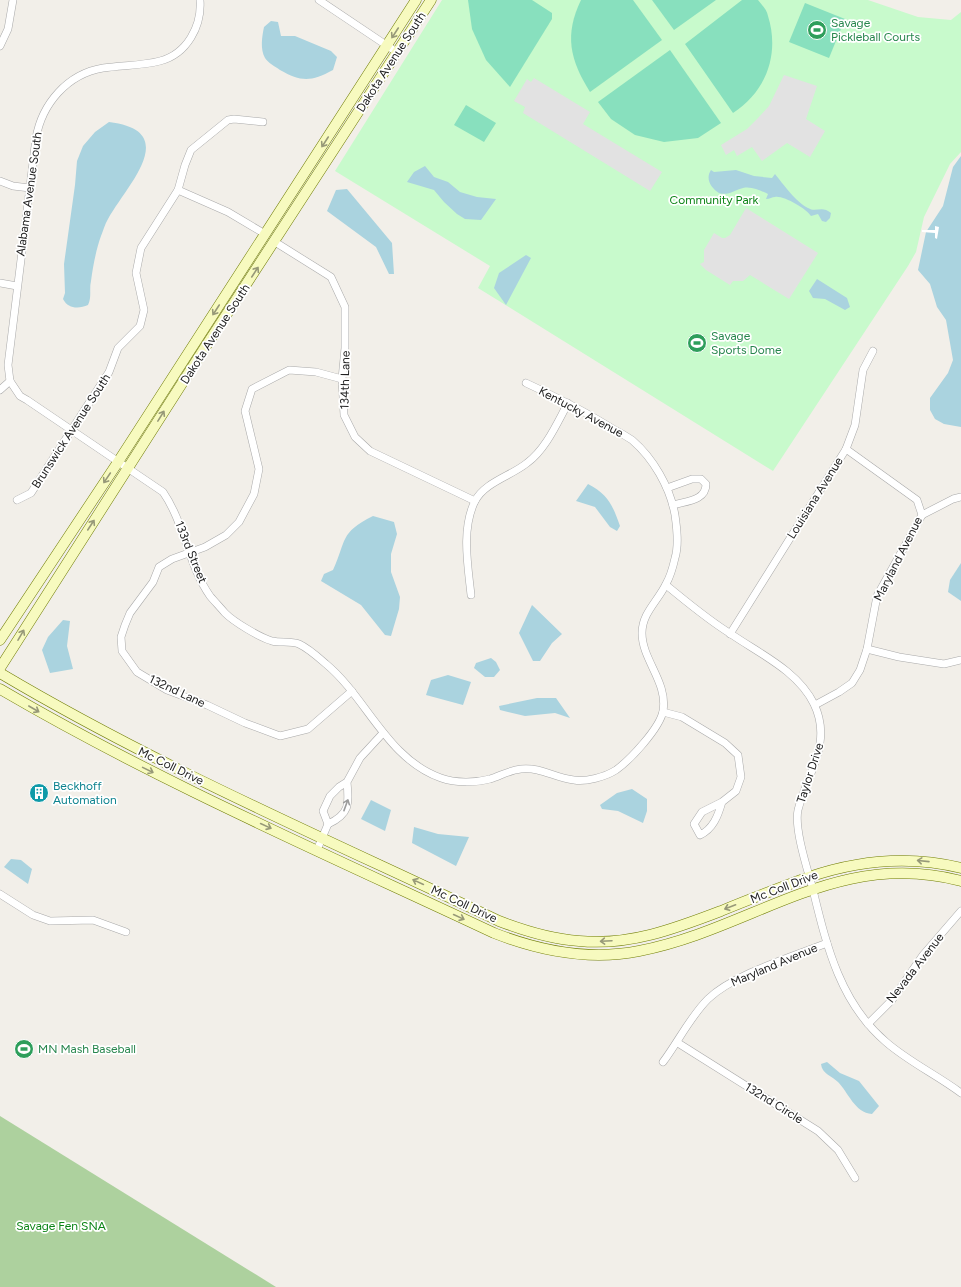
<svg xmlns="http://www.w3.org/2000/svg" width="961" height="1287" viewBox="0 0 961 1287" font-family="Figtree,sans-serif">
<rect width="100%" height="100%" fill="#f2efe9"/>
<!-- forest -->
<path fill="#add19e" d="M 0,1116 L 276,1287 L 0,1287 Z"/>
<!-- park -->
<path fill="#c8facc" d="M 442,0 L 868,0 L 918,17 L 951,20 L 961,12 L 961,152 L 950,164 L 924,217 L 916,252 L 908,266 L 773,471 L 478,288 L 490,266 L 335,171 Z"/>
<!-- pitch -->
<g fill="#88e0be">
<path d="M 468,0 L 532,0 L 552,13 L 552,19 L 510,87 L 486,60 L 472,29 Z"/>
<path d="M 581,0 L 633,0 L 662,40 L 590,92 C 570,60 564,35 581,0 Z"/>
<path d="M 652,0 L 716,0 L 674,30 Z"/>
<path d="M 742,0 L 758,0 C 762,5 767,10 768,16 C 780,54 766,92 733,113 L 685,44 Z"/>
<path d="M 805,3 L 845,19 L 829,58 L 789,42 Z"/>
<path d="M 670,50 L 721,123 L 698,138 L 664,142 L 635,135 L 611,119 L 598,102 Z"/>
<path d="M 466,105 L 496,123 L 484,142 L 454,125 Z"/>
</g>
<!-- parking -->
<g fill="#e2e2e2">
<path d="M 784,75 L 817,86 L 806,119 L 825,131 L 810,157 L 787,143 L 762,161 L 752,147 L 737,156 L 734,150 L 726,155 L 721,145 L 747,129 L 758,118 L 769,106 Z"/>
<path d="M 534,78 L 590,112 L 583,124 L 662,172 L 650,191 L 523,113 L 525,107 L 514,101 L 527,79 L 531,82 Z"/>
<path d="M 746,208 L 818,253 L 789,299 L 750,275 L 743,281 L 733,281 L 730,285 L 706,270 L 700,264 L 704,262 L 704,250 L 714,233 L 722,238 L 725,238 L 730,235 Z"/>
</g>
<!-- water -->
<g fill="#aad3df">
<path d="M 271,21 L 278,22 L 281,36 L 295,36 L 331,51 L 337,57 L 333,70 C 311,82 301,82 280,70 C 276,67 268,63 265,58 C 260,49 262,37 264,27 Z"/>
<path d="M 109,122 C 183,131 126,186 108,219 C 105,224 103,231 101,236 C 96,250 93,266 91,281 C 89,289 92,297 88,305 C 79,309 68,309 63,299 L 65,293 L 64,264 L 75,185 L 77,161 L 83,146 L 95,132 Z"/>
<path d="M 961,156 L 961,427 L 944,424 L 935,419 L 930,410 L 930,398 L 948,373 L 953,360 L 946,320 L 937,307 L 930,284 L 918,270 L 926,232 L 943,206 L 953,167 Z"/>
<path d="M 425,166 L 434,177 L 448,182 L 460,192 L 477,197 L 496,199 L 481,220 L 465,219 L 457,214 L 444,202 L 434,190 L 407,182 L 414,172 Z"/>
<path d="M 711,170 L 714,172 L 736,170 L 754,176 L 772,178 L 775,174 C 783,184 796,202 808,208 C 816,213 822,205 831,213 L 830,218 L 826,222 L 822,221 L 818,214 L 811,216 C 807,209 783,195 775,197 C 772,197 770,199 766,199 L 768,194 C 761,191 752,186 743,188 C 735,190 728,196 719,193 C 711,188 705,179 711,170 Z"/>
<path d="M 347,189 L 392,243 L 394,274 L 389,274 L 376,247 L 327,211 L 336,190 Z"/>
<path d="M 526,255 L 531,258 L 506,305 L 494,288 L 499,273 Z"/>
<path d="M 817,279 L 847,298 L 850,307 L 845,310 L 825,299 L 813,298 L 809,291 Z"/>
<path d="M 588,484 C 608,494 613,506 620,526 L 617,531 L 610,527 L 595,507 L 576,501 Z"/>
<path d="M 373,516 L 394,522 L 397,534 L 391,554 L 391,572 L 400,597 L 399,609 L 391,636 L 385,635 L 361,605 L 321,581 L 324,574 L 333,570 C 347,540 339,533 373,516 Z"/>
<path d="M 961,563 L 961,601 L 948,592 L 950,580 Z"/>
<path d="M 532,605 L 562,634 L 552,643 L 540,661 L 533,661 L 519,633 Z"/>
<path d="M 63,620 L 70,621 L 67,646 L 73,669 L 50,673 L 42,650 L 48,637 Z"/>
<path d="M 491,658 L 496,662 L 500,670 L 494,677 L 485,677 L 474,668 L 476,663 Z"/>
<path d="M 448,675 L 471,682 L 463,705 L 426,695 L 431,680 Z"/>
<path d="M 537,698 L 556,698 L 570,718 L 555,713 L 525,716 L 500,710 L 499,706 Z"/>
<path d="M 632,789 L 647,799 L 647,811 L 643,823 L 618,811 L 602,809 L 600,805 L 617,793 Z"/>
<path d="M 371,800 L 391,810 L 385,831 L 361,819 Z"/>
<path d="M 414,827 L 438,834 L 469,837 L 456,866 L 412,843 Z"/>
<path d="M 11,859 L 21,860 L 32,869 L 28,884 L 4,867 Z"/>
<path d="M 827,1062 L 840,1073 L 859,1081 L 879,1106 L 872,1114 C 855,1113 848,1092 838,1082 C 832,1076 822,1074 821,1064 Z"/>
</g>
<!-- pier -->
<path fill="#fff" d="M 935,226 L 939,227 L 937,239 L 935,238 L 935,233 L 922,232 L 922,230 L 935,230 Z"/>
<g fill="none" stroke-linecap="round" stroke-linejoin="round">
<!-- street casing -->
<g stroke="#a9a9a9" stroke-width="8">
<g id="street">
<path d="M 319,0 L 398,53"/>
<path d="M 0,46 L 8,29 L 13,0"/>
<path d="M 0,181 L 13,186 L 30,188"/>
<path d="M 178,190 L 228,212 L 265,234"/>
<path d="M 275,242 L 331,277 L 345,307 L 345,348 L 342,379 L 344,415 L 355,437 L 370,451 L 475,501"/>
<path d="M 0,283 L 17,286"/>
<path d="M 342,379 L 316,372 L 289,370 L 252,389 L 245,411 L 259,469 L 254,494 L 239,522 L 226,535 L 205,547 L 172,559 L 159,567 L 153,582 L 130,613 L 125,625 L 121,637 L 122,651 L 137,672 L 167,690 L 207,705 L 245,723 L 280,736 L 308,729 L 352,691"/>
<path d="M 10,381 L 20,396 L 27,400 L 163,492 C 185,524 188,565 210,596 C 215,602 220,607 225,613 C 234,622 259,637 272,641 C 280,643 291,641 299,644 C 308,648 318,657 326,664 C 367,698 387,759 441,778 C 455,783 475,783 490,779 C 500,776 510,770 521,769 C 542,767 554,778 574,780 C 586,782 605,777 616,770 C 630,760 660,728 663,711 C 668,682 642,660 642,633 C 642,613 658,601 666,584 C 670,577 673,567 675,558 C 679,545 677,529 675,515 C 670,487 653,458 632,440 C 626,436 619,432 613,429 C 585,411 556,397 526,383"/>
<path d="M 0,390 L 10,381 L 8,365 L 36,138 C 42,104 67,74 103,68 C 122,65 141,66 160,61 C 187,54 202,26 200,0"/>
<path d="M 667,488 L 692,479 L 701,479 L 706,484 C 706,501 686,501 673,505"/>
<path d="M 17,500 L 31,493 L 109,372 L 118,348 L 140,326 L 144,310 L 136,273 L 141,248 L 178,190 L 185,165 L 191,150 L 228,120 L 234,119 L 263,122"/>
<path d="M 922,515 L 953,499 L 961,497"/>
<path d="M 666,585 C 687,602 708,620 731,634 C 760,654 798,671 814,704 C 833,743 807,774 798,810 C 794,828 807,868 812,886 C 826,943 839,1002 886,1042 C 909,1062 937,1075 961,1093"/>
<path d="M 471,595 C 468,566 461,529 475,501 C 485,482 511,476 527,463 C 546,449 557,423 568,403"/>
<path d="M 730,634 L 846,449 L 855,425 L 863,370 L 873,351"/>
<path d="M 867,649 L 899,657 L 944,664 L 961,660"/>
<path d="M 815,705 L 839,692 L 852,683 L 860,670 L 867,649 L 877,596 L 922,515 L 917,500 L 846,449"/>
<path d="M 663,712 L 682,717 L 725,743 L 738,755 L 741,777 L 736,791 L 722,802 L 702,812 L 694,824 L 700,835 C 713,829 718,816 722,802"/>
<path d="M 347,782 C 349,804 350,814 328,824 L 323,811 L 330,796 L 339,787 L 347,782 L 360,758 L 383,733"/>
<path d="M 317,850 L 328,824"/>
<path d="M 0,894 L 33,915 L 50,921 L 93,920 L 126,932"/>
<path d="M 868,1024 L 892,1000 L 923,955 L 961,911"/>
<path d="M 678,1043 L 818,1131 L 838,1150 L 855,1178"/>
<path d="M 663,1062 C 678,1042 690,1017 708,999 C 734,974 792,957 827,943"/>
</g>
</g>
<!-- secondary casing -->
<g stroke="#707d05" stroke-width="11">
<g id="secondary">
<path d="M 0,640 L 118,462 L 416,0"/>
<path d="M 0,668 L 204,349 L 431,0"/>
<path d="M 0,673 C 160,768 331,841 499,921 C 525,931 551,939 579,941 C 629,946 674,929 721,911 C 750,899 779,888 809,877 C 859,860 909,855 961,868"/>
<path d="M 0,689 C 159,782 328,855 494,933 C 540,951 589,961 639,951 C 753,929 837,848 961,881"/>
</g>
</g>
<!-- street -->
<use href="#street" stroke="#fff" stroke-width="7"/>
<!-- secondary -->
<use href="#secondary" stroke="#f7fabf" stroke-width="10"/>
</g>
<!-- one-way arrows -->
<defs><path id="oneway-shaft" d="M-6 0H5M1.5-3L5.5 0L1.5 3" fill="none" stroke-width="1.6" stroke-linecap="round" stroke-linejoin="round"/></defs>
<g stroke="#979978">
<use href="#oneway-shaft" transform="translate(395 33) rotate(123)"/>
<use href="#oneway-shaft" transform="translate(325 142) rotate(123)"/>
<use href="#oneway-shaft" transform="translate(255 272) rotate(-57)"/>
<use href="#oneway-shaft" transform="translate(216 310) rotate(123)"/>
<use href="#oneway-shaft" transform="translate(161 416) rotate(-58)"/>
<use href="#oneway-shaft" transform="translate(107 478) rotate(124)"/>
<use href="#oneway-shaft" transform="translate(91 525) rotate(-57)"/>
<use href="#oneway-shaft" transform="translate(21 635) rotate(-60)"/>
<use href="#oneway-shaft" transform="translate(34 709) rotate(30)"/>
<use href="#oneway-shaft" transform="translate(148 770) rotate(26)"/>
<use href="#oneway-shaft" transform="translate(266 826) rotate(25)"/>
<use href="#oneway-shaft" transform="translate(923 861) rotate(-174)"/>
<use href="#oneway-shaft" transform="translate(418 882) rotate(-155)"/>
<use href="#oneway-shaft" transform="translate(730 907) rotate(159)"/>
<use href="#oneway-shaft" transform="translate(459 917) rotate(25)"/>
<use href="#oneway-shaft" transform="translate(606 941) rotate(177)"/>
</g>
<use stroke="#9c9c9c" href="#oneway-shaft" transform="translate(346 805) rotate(-70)"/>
<!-- icons -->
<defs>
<g id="stadium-disc" transform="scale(1)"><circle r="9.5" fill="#2e9e5b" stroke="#fff"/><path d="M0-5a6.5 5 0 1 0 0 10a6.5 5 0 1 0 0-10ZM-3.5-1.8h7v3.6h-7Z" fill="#fff"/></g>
<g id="building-disc" transform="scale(1)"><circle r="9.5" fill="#0f9aa8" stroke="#fff"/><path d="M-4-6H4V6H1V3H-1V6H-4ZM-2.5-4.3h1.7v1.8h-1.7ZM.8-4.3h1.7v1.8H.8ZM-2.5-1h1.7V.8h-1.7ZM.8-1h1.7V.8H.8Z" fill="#fff"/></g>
</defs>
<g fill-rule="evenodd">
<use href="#stadium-disc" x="817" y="30"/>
<use href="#stadium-disc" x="697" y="343"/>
<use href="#building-disc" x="39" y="793"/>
<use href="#stadium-disc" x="24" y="1049"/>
</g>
<g text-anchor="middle" stroke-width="3.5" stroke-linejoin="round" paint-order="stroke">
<!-- leisure labels -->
<g font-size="12" fill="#27864d" stroke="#fff" text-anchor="start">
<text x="831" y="27">Savage<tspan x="831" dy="14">Pickleball Courts</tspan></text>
<text x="711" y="340">Savage<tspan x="711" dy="14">Sports Dome</tspan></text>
<text x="38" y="1053">MN Mash Baseball</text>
</g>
<!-- street labels -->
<g font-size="12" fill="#222" stroke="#fff">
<text transform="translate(391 62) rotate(-57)" y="4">Dakota Avenue South</text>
<text transform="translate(29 194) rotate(-82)" y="4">Alabama Avenue South</text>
<text transform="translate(215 334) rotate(-57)" y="4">Dakota Avenue South</text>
<text transform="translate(345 380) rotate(-89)" y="4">134th Lane</text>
<text transform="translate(581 412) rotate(28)" y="4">Kentucky Avenue</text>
<text transform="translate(71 431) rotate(-57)" y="4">Brunswick Avenue South</text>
<text transform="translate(815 498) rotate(-58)" y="4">Louisiana Avenue</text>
<text transform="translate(191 552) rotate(68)" y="4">133rd Street</text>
<text transform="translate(898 559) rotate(-63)" y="4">Maryland Avenue</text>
<text transform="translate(177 691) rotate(25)" y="4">132nd Lane</text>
<text transform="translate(171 766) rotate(26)" y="4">Mc Coll Drive</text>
<text transform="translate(810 773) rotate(-72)" y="4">Taylor Drive</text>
<text transform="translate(784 887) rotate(-21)" y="4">Mc Coll Drive</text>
<text transform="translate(464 904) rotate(25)" y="4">Mc Coll Drive</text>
<text transform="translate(774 965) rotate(-23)" y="4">Maryland Avenue</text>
<text transform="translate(915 968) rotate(-52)" y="4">Nevada Avenue</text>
<text transform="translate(774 1103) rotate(32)" y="4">132nd Circle</text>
</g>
<!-- park labels -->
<g font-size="12" fill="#0c8416" stroke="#fff">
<text x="714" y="204">Community Park</text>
<text x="61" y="1230">Savage Fen SNA</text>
</g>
<!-- culture labels -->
<g font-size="12" fill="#0d838f" stroke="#fff" text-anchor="start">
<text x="53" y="790">Beckhoff<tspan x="53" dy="14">Automation</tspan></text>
</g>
</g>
</svg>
